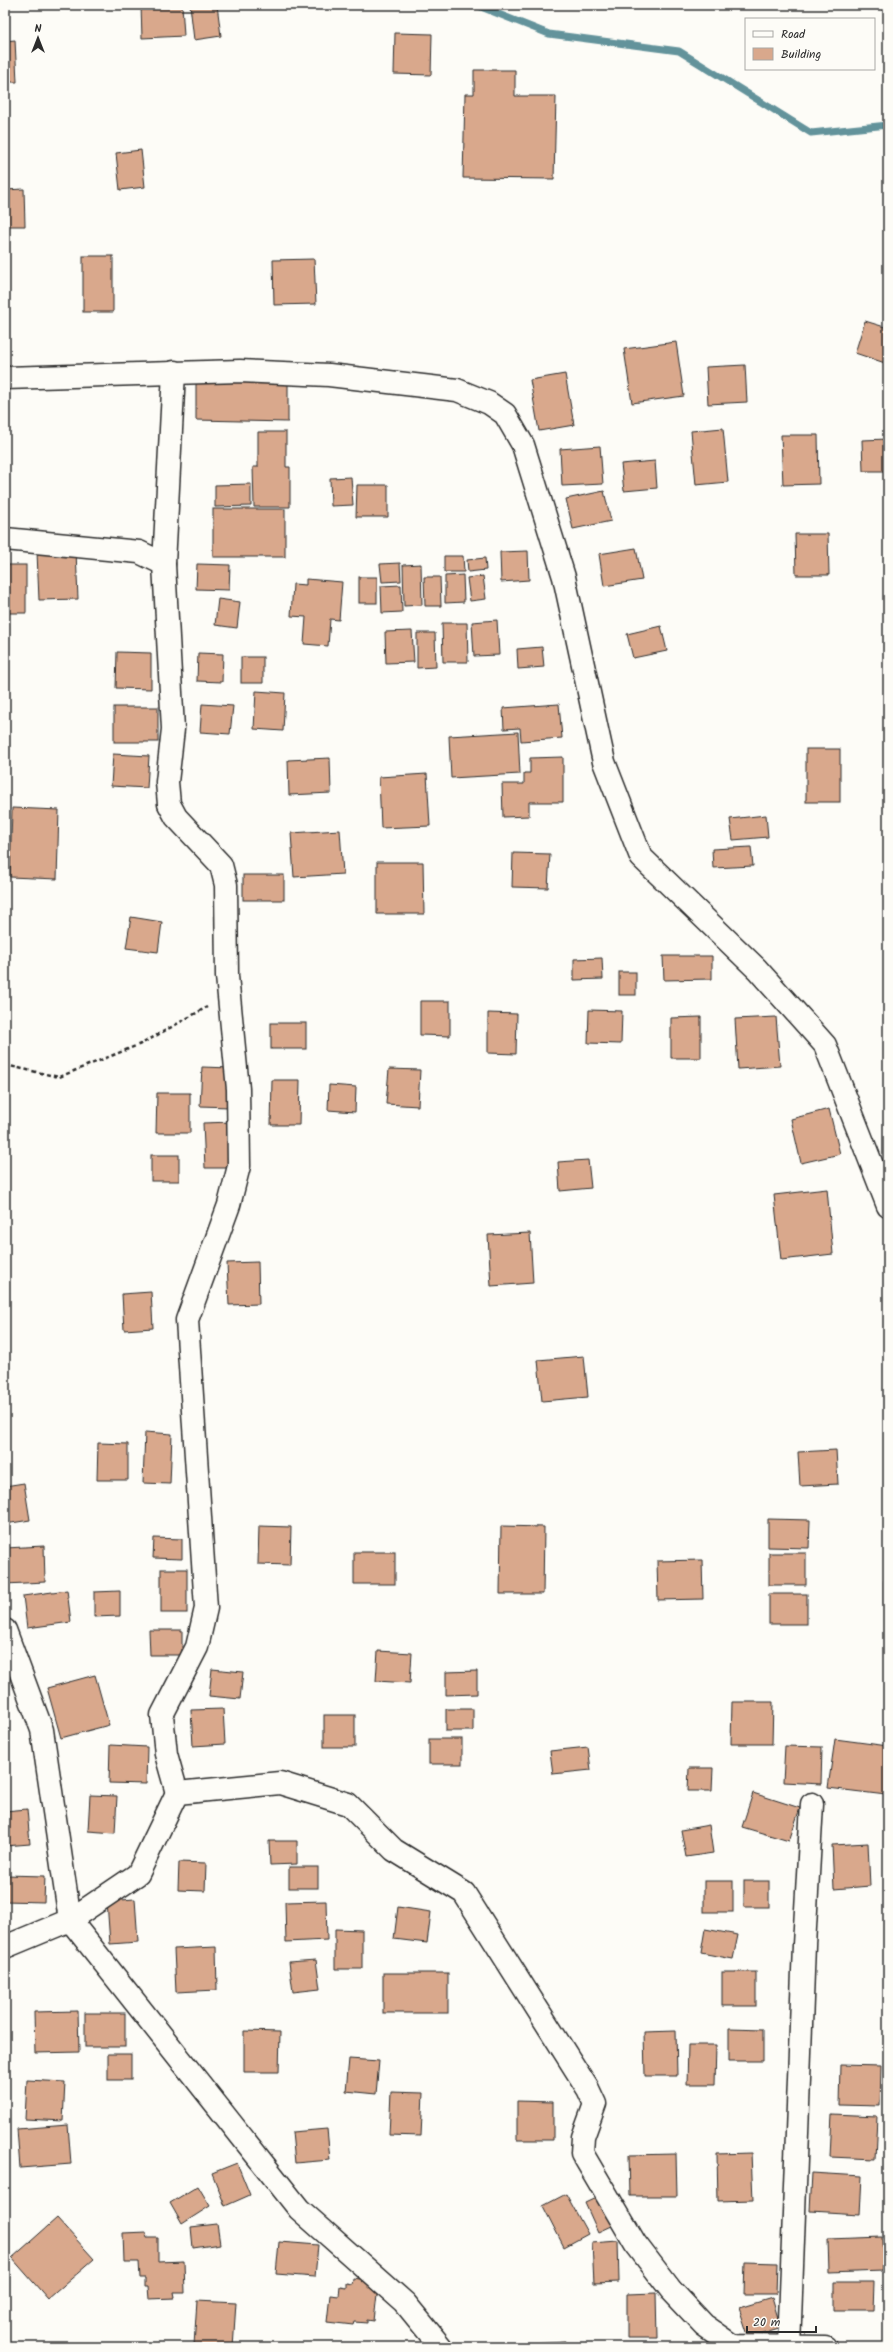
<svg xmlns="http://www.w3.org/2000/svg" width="893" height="2352" viewBox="0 0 893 2352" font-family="Kalam,sans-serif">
<rect width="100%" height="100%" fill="#fdfcf7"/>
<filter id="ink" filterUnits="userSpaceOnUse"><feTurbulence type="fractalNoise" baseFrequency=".025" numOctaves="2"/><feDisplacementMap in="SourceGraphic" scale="8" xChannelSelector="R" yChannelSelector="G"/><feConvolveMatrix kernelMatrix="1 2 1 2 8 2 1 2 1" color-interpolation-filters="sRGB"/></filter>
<g filter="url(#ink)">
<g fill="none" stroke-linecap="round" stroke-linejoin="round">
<!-- stream -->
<path stroke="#64939b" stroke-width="7" d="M 476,5 L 549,34 L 679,51 L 811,133 L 888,125"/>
</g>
<!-- building -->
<g fill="#d9a88c" stroke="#2b2b2b">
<path d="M 141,5 L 182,5 L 184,36 L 142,38 Z"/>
<path d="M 190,5 L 217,5 L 221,36 L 194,40 Z"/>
<path d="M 395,33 L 432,34 L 431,75 L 394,74 Z"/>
<path d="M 15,40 L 17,82 L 5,82 L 5,41 Z"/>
<path d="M 474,70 L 515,70 L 515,96 L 556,96 L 554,179 L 463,178 L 465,94 L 474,94 Z"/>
<path d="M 141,150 L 145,187 L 120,190 L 116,153 Z"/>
<path d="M 24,189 L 25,226 L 5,226 L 5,190 Z"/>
<rect x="83" y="256" width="30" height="56"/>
<path d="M 314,259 L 316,304 L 274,305 L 273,260 Z"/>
<path d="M 865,321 L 888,328 L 888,364 L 855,353 Z"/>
<path d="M 676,342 L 684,396 L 632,403 L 624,349 Z"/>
<path d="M 745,365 L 747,402 L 708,404 L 706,367 Z"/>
<path d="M 565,374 L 574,425 L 539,431 L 530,380 Z"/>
<path d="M 196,379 L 288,380 L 288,422 L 196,420 Z"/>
<path d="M 723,428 L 728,482 L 696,485 L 691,431 Z"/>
<path d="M 258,432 L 286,432 L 286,467 L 290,467 L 290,507 L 254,507 L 253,467 L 258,467 Z"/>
<path d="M 781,435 L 818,435 L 819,484 L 783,485 Z"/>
<path d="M 888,439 L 888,471 L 863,471 L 862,440 Z"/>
<path d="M 600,446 L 603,484 L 562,486 L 560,449 Z"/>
<path d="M 655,461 L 657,488 L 624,491 L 621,464 Z"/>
<path d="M 351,477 L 353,505 L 331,506 L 330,478 Z"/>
<path d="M 251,484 L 251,506 L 215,507 L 215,485 Z"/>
<path d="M 357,485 L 388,485 L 388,517 L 356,517 Z"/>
<path d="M 604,491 L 611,521 L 573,529 L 566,499 Z"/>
<rect x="213" y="509" width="72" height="48"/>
<path d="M 795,534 L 828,534 L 829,575 L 796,575 Z"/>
<path d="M 636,548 L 642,580 L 604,586 L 599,554 Z"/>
<path d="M 76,551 L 78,599 L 39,600 L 37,552 Z"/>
<path d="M 528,551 L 529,580 L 501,582 L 500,552 Z"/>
<path d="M 444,556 L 463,556 L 464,572 L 444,572 Z"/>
<path d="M 485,558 L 486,570 L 468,572 L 467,560 Z"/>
<path d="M 400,563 L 401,581 L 382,582 L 380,564 Z"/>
<path d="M 197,564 L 230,565 L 229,590 L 196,589 Z"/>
<path d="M 421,564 L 422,605 L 404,606 L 403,565 Z"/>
<rect x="5" y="565" width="21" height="48"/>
<path d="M 463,575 L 464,602 L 445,603 L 445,576 Z"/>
<path d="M 483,576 L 486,599 L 470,601 L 467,578 Z"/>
<rect x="359" y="577" width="18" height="26"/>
<path d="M 424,577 L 440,577 L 441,606 L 425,606 Z"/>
<path d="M 306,579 L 342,582 L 339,620 L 330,619 L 328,646 L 304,644 L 306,617 L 291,616 L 293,584 L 306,585 Z"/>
<path d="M 401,585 L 402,612 L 382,613 L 381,586 Z"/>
<path d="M 218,599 L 240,602 L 237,628 L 215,625 Z"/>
<path d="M 497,620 L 499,655 L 474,656 L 472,622 Z"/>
<path d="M 442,623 L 467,623 L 468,662 L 443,662 Z"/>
<path d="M 661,626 L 667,651 L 633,658 L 627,634 Z"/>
<path d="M 412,631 L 414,662 L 386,663 L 385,632 Z"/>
<path d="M 417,633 L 435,633 L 436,667 L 417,668 Z"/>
<path d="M 542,647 L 544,667 L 518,669 L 517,649 Z"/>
<path d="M 117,652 L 151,653 L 151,689 L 116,688 Z"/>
<path d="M 198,653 L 223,654 L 222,682 L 197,681 Z"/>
<rect x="241" y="657" width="22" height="26"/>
<path d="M 256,691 L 285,693 L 283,731 L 254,729 Z"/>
<path d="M 202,704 L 233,706 L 230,734 L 200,732 Z"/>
<path d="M 559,704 L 562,738 L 521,741 L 520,728 L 504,729 L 503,708 Z"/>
<rect x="114" y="707" width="44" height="35"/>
<path d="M 518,732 L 520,774 L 451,778 L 449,736 Z"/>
<rect x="806" y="749" width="34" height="53"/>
<path d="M 113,754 L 149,756 L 147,788 L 111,786 Z"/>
<path d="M 563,757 L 563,802 L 529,802 L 529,816 L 503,817 L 502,784 L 524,784 L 524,773 L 530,773 L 530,758 Z"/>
<path d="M 330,758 L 331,793 L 289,795 L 288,760 Z"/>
<path d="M 427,774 L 430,826 L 381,828 L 379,777 Z"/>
<path d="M 12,808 L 59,810 L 57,879 L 10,877 Z"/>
<path d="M 766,815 L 768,837 L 733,840 L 730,819 Z"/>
<path d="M 340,830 L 343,874 L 294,877 L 291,833 Z"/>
<path d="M 751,847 L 753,866 L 713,868 L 712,849 Z"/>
<path d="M 513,853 L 550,854 L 548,888 L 512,887 Z"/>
<path d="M 377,862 L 423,862 L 424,914 L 377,914 Z"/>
<rect x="243" y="875" width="41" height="25"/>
<path d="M 131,917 L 162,922 L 158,952 L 126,948 Z"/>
<path d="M 663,956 L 712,956 L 712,979 L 664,980 Z"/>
<path d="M 602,958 L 603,979 L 574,980 L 574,959 Z"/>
<rect x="619" y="972" width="17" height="23"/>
<path d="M 420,1001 L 450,1001 L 450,1036 L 420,1035 Z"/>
<path d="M 589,1010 L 622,1011 L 621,1044 L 588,1043 Z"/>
<path d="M 488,1013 L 517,1014 L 516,1054 L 488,1053 Z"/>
<path d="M 701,1017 L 701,1058 L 671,1058 L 671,1018 Z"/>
<path d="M 776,1017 L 780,1066 L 738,1069 L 735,1019 Z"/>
<rect x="271" y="1023" width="35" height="26"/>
<path d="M 202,1067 L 231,1068 L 229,1107 L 200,1106 Z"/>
<path d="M 389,1069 L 420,1070 L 418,1106 L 386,1104 Z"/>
<path d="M 272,1080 L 300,1080 L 299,1125 L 271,1125 Z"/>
<path d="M 329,1085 L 356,1087 L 355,1112 L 328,1110 Z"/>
<path d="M 157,1093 L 190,1093 L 190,1133 L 156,1133 Z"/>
<path d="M 829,1109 L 840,1154 L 801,1163 L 791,1119 Z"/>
<path d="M 233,1122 L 233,1168 L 205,1168 L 203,1123 Z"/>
<rect x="151" y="1155" width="28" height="26"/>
<path d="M 588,1160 L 591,1188 L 560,1191 L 558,1162 Z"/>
<path d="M 827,1189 L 833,1254 L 781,1260 L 774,1195 Z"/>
<path d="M 530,1233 L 533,1283 L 491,1286 L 488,1235 Z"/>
<path d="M 258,1262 L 259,1304 L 229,1305 L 227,1263 Z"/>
<path d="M 151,1292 L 153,1328 L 124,1330 L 122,1294 Z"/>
<path d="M 584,1356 L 588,1397 L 542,1401 L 538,1360 Z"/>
<path d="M 5,1363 L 9,1363 L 5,1414 Z"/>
<path d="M 145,1432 L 172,1434 L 170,1484 L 143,1483 Z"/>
<path d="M 98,1443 L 128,1444 L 128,1480 L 97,1480 Z"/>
<path d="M 836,1450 L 838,1484 L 800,1486 L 798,1452 Z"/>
<path d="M 24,1483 L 30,1520 L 5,1524 L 5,1486 Z"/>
<path d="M 768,1519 L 810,1520 L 809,1548 L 768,1547 Z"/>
<path d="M 259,1526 L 291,1527 L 290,1565 L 258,1564 Z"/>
<path d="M 501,1526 L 544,1527 L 543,1594 L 500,1594 Z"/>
<path d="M 154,1538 L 182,1539 L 182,1559 L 153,1558 Z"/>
<path d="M 44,1546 L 45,1582 L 5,1584 L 5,1548 Z"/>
<rect x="354" y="1552" width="41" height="32"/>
<rect x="769" y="1553" width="37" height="32"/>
<path d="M 702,1560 L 703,1599 L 658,1600 L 657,1561 Z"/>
<rect x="161" y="1569" width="26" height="44"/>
<rect x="884" y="1581" width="4" height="32"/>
<path d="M 67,1590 L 71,1622 L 27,1628 L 23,1596 Z"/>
<path d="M 120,1591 L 120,1616 L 94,1617 L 94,1592 Z"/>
<rect x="769" y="1594" width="38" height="30"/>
<path d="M 149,1630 L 182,1630 L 182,1655 L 150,1655 Z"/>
<path d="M 378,1651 L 412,1653 L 410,1683 L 376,1681 Z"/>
<path d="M 212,1669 L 243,1672 L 240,1699 L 209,1696 Z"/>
<path d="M 477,1671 L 477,1694 L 446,1695 L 446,1672 Z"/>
<path d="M 95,1675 L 109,1725 L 61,1738 L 47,1688 Z"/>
<path d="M 732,1702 L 773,1702 L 772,1744 L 731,1744 Z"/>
<path d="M 223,1709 L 225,1744 L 193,1746 L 191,1710 Z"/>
<rect x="446" y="1709" width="27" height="22"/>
<rect x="324" y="1715" width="31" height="32"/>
<rect x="429" y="1739" width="33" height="25"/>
<path d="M 835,1739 L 888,1746 L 886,1795 L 828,1788 Z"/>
<path d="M 110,1745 L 147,1747 L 146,1784 L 109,1783 Z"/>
<path d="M 785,1746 L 822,1747 L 821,1784 L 783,1782 Z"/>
<path d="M 588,1747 L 591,1770 L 553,1774 L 550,1751 Z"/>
<path d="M 689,1768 L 713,1768 L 712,1791 L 688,1791 Z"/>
<path d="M 753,1793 L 800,1808 L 789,1841 L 742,1827 Z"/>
<path d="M 90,1795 L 117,1796 L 115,1833 L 88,1831 Z"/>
<path d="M 27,1809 L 30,1844 L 5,1846 L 5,1811 Z"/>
<path d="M 709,1825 L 713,1853 L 686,1857 L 681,1830 Z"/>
<path d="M 269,1841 L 297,1841 L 297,1864 L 270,1865 Z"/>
<path d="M 868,1843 L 870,1886 L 834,1889 L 832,1845 Z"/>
<path d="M 179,1862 L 206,1863 L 205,1891 L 178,1890 Z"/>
<rect x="289" y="1867" width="29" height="21"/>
<path d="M 5,1875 L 45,1876 L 44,1902 L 5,1901 Z"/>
<rect x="704" y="1881" width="29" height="31"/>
<rect x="744" y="1881" width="25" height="26"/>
<path d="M 135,1899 L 138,1942 L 110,1944 L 107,1901 Z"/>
<path d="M 326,1901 L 327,1940 L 286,1942 L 285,1902 Z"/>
<path d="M 398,1907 L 431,1912 L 427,1943 L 394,1939 Z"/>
<path d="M 335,1929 L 362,1930 L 362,1969 L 335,1969 Z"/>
<path d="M 705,1929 L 738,1935 L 733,1959 L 701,1953 Z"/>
<path d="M 216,1947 L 217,1990 L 176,1992 L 174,1949 Z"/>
<path d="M 316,1960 L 320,1989 L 293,1992 L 289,1962 Z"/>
<rect x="722" y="1972" width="34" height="34"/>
<rect x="383" y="1973" width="65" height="40"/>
<path d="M 78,2011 L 79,2052 L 35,2053 L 34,2012 Z"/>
<rect x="85" y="2013" width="40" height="34"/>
<path d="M 729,2028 L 763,2029 L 763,2061 L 729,2061 Z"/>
<path d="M 244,2031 L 280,2032 L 279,2072 L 244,2072 Z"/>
<path d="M 676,2031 L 677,2076 L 645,2076 L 644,2032 Z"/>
<path d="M 688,2045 L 716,2045 L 715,2084 L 687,2084 Z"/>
<rect x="108" y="2054" width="23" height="26"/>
<path d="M 349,2059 L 379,2061 L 376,2094 L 346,2091 Z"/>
<path d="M 840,2065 L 881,2066 L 880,2106 L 839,2105 Z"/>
<path d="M 27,2080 L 65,2082 L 63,2121 L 25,2119 Z"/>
<path d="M 391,2092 L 423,2093 L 421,2136 L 389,2135 Z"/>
<path d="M 517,2101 L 553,2102 L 553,2140 L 517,2140 Z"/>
<path d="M 832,2114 L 877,2116 L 875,2159 L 830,2157 Z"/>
<path d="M 68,2125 L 71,2164 L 20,2168 L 17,2129 Z"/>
<path d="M 327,2129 L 330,2160 L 295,2163 L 292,2132 Z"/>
<path d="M 751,2153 L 753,2200 L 718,2201 L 717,2154 Z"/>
<path d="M 676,2154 L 677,2196 L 630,2196 L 629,2155 Z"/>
<path d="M 237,2163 L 250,2195 L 225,2206 L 212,2173 Z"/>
<path d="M 812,2173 L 862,2176 L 860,2214 L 810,2211 Z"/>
<path d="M 198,2186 L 210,2206 L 182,2224 L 170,2203 Z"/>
<path d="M 566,2194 L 588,2234 L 564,2247 L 543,2206 Z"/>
<path d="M 600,2196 L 613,2225 L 598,2232 L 585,2203 Z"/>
<path d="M 57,2218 L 94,2259 L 48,2299 L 12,2258 Z"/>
<path d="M 217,2224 L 220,2244 L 193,2248 L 191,2227 Z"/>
<path d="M 146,2232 L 147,2238 L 158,2238 L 158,2262 L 184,2261 L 185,2293 L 174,2293 L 175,2298 L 149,2299 L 148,2287 L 145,2287 L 145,2278 L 140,2278 L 139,2262 L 124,2262 L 123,2233 Z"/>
<path d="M 882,2237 L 883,2271 L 829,2273 L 828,2239 Z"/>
<path d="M 618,2241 L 619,2282 L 594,2283 L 592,2243 Z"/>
<path d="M 279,2242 L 318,2245 L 315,2277 L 276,2274 Z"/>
<path d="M 745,2262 L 777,2263 L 776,2294 L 744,2294 Z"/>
<path d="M 353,2278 L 367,2280 L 366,2284 L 378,2285 L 374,2321 L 367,2320 L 367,2323 L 354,2322 L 353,2325 L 327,2322 L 330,2295 L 339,2296 L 340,2287 L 346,2288 L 346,2283 L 352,2284 Z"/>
<path d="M 834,2282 L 874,2282 L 873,2310 L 834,2310 Z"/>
<path d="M 656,2293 L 657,2338 L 627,2338 L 627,2294 Z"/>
<path d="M 772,2298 L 781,2328 L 749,2338 L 739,2308 Z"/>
<path d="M 197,2301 L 236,2303 L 233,2347 L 194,2345 Z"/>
<path d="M 566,2341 L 566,2347 L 528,2347 L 528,2343 Z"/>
</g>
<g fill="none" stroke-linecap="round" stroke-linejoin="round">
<!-- street casing -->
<g stroke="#2b2b2b" stroke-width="25">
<g id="street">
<path d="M 5,539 L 139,552 L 164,564 L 173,729 L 167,782 L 169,804 L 176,817 L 221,865 L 226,885 L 227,976 L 238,1089 L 239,1166 L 229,1205 L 187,1320 L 206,1608 L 197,1647 L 162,1715 L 166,1754 L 177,1793 L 280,1783 L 348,1804 L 394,1850 L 464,1893 L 588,2089 L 595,2104 L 583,2137 L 582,2153 L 635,2243 L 671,2290 L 704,2325 L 734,2346 L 825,2347"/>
<path d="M 164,564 L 174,372"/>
<path d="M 5,1630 L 42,1730 L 70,1920 L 299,2209 L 405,2303 L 441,2347"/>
<path d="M 5,1947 L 70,1920 L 138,1874 L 177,1793"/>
<path d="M 789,2347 L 804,1945 L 812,1804"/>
</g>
</g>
<!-- secondary casing -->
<g stroke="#2b2b2b" stroke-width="25">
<path id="secondary" d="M 5,378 L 240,371 L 329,375 L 457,390 L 489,403 L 505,414 L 523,445 L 564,577 L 604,762 L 641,857 L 757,969 L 825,1045 L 888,1206"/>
</g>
<!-- path -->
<path stroke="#2b2b2b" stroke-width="2.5" stroke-dasharray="4 3" stroke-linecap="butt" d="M 5,1065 L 59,1077 L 143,1043 L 207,1007"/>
<!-- street -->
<use href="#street" stroke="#fdfcf7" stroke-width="22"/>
<!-- secondary -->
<use href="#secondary" stroke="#fdfcf7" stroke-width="22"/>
</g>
</g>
<!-- margin -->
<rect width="893" height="2352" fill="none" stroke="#fdfcf7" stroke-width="20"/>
<rect x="10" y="10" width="873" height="2332" fill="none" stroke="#2b2b2b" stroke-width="1.5" filter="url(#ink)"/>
<!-- legend -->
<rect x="745" y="18" width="130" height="52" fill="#fdfcf7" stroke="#a9a8a5"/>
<rect x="753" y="31" width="20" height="6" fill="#fdfcf7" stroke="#a9a8a5"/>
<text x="781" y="38" font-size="12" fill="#2b2b2b">Road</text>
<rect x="753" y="48" width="20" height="12" fill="#d9a88c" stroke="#a9a8a5"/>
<text x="781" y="58" font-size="12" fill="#2b2b2b">Building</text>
<!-- north arrow -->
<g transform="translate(38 38)" stroke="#fdfcf7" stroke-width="3" paint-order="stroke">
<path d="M0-3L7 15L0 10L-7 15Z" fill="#2b2b2b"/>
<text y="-6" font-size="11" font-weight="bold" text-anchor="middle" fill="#2b2b2b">N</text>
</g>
<!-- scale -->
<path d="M747 2326v6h69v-6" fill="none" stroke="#2b2b2b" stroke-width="2"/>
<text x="753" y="2326" font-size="12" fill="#2b2b2b" stroke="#fdfcf7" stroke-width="3" paint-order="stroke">20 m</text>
</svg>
